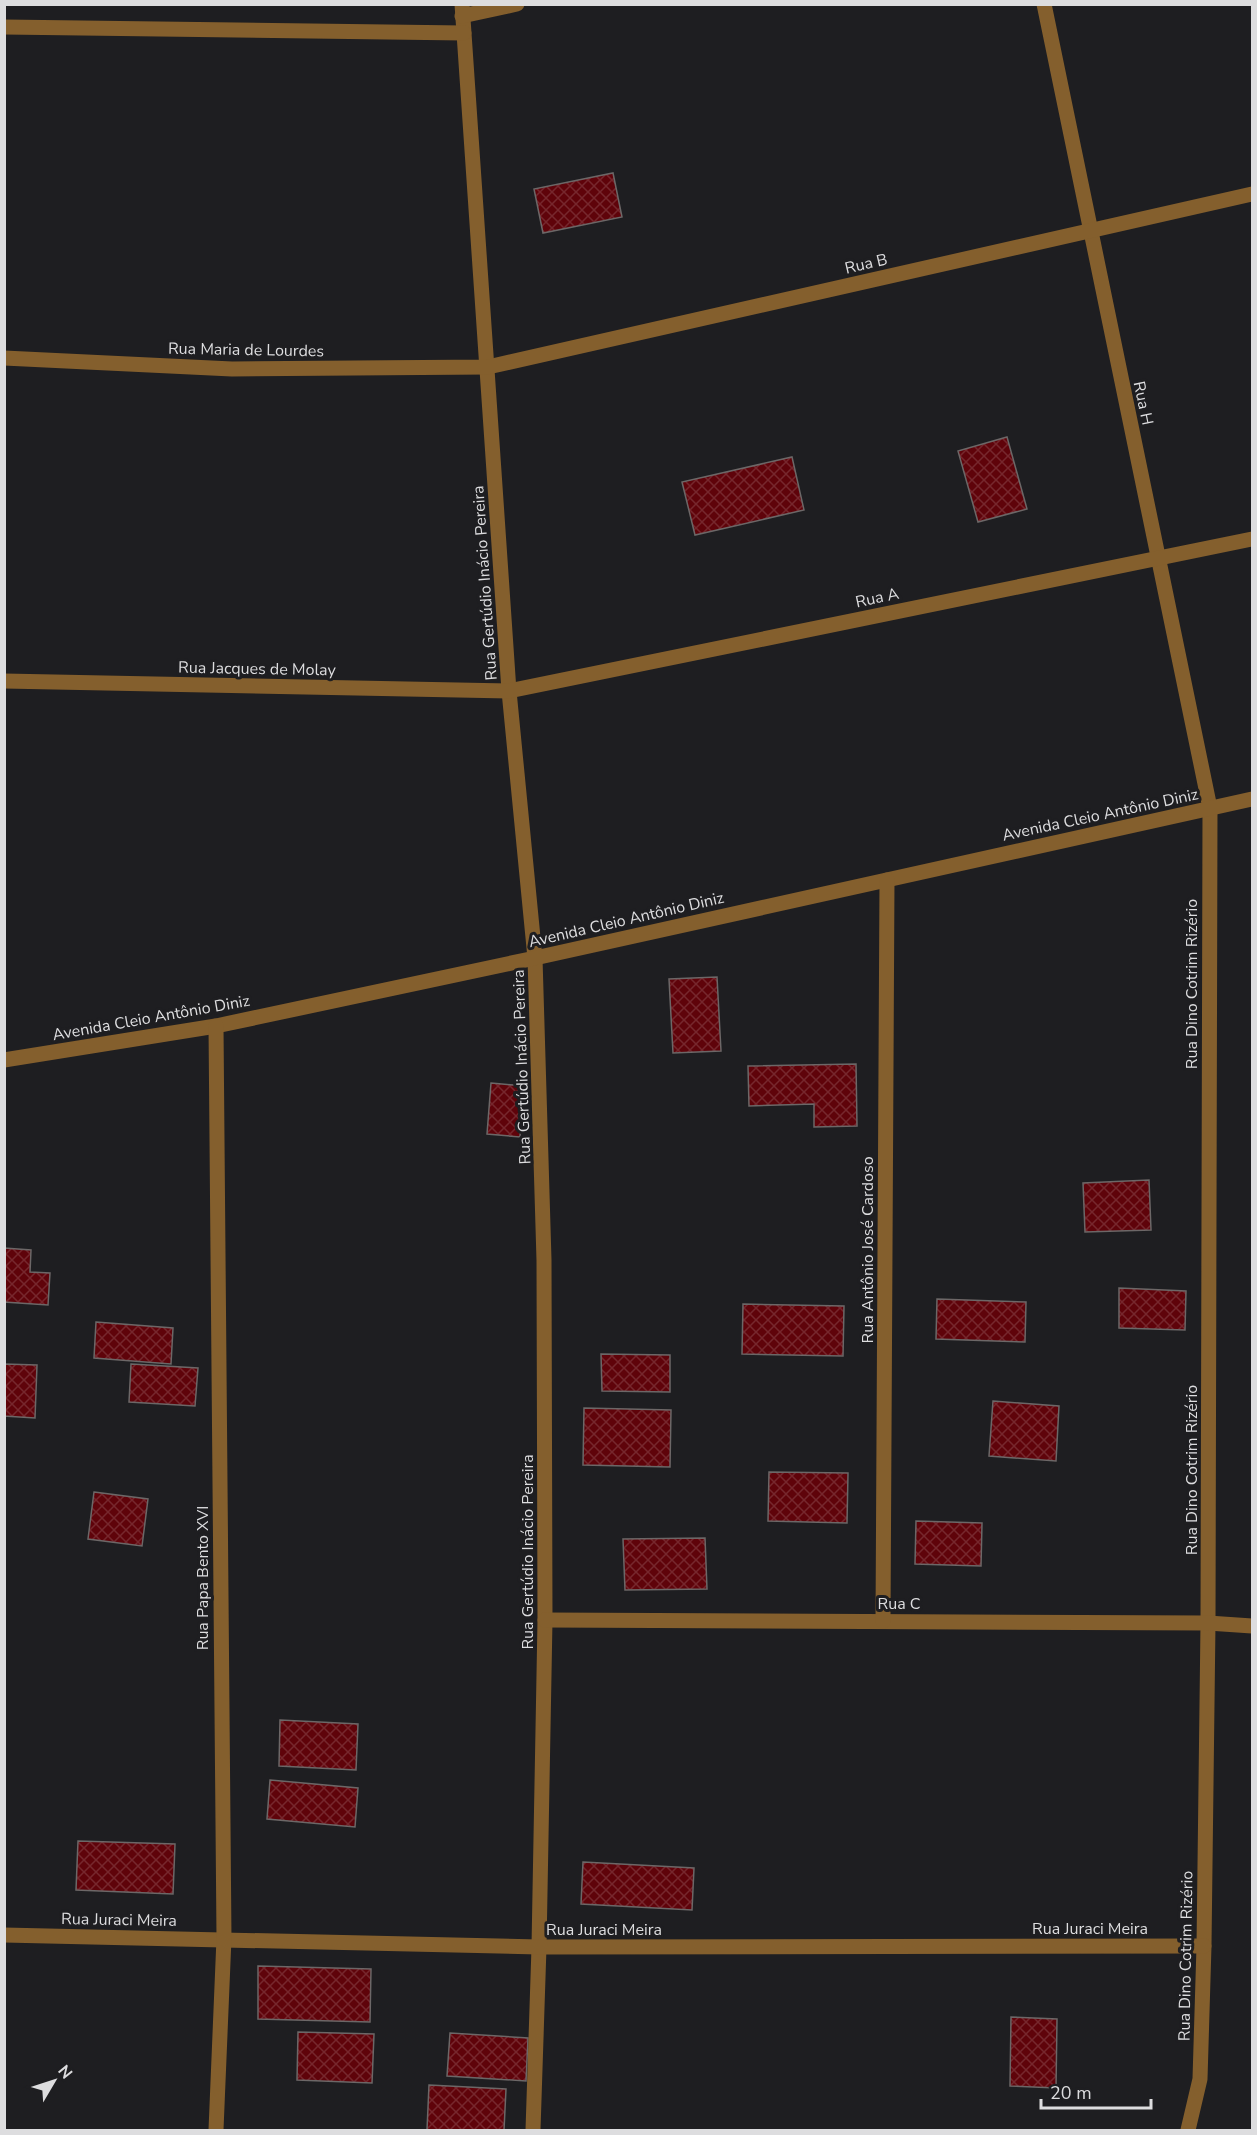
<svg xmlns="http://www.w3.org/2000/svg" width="1257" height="2135" viewBox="0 0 1257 2135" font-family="'Nunito Sans',sans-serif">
<defs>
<pattern id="building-cross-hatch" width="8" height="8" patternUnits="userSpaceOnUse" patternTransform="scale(1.5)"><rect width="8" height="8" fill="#5f030a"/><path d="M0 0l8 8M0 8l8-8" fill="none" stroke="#76272d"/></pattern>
</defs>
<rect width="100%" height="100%" fill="#1e1e21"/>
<!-- building -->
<g fill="url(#building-cross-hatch)" stroke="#6c6767" stroke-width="1.5">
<path d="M 613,173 L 622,217 L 543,233 L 534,189 Z"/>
<path d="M 1007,437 L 1027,509 L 978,522 L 958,451 Z"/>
<path d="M 792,457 L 804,510 L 695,535 L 682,482 Z"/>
<path d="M 717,977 L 721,1051 L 673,1053 L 669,979 Z"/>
<path d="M 856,1064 L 857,1126 L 814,1127 L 814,1104 L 749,1106 L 748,1066 Z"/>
<path d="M 491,1083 L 523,1086 L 520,1137 L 487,1134 Z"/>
<path d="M 1149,1180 L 1151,1230 L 1085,1232 L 1083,1183 Z"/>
<path d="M 4,1248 L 31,1250 L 30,1272 L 50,1273 L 48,1305 L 4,1302 Z"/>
<path d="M 1119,1288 L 1186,1291 L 1185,1330 L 1119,1328 Z"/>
<path d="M 937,1299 L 1026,1302 L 1025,1342 L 936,1339 Z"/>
<path d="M 743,1304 L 844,1306 L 843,1356 L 742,1354 Z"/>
<path d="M 96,1322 L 173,1328 L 171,1364 L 94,1358 Z"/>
<path d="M 601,1354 L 670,1355 L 670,1392 L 602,1391 Z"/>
<path d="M 4,1364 L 37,1365 L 35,1418 L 4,1416 Z"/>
<path d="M 131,1364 L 198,1368 L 195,1406 L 129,1402 Z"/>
<path d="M 993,1401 L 1059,1406 L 1056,1461 L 989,1456 Z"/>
<path d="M 584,1408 L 671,1410 L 670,1467 L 583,1465 Z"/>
<path d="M 769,1472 L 848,1473 L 847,1523 L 768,1521 Z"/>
<path d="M 94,1492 L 148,1499 L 142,1546 L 88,1539 Z"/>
<path d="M 916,1521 L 982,1523 L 981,1566 L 915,1564 Z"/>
<path d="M 705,1538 L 707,1589 L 625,1590 L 623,1539 Z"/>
<path d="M 280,1720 L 358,1724 L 356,1770 L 279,1766 Z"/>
<path d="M 270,1780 L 358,1788 L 355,1827 L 267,1819 Z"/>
<path d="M 78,1841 L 175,1844 L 173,1894 L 76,1890 Z"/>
<path d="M 583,1862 L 694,1868 L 692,1910 L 581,1904 Z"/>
<path d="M 258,1966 L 371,1969 L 370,2022 L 258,2019 Z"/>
<path d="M 1011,2017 L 1057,2019 L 1056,2088 L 1010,2086 Z"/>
<path d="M 298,2032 L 374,2034 L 372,2083 L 297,2080 Z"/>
<path d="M 450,2033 L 528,2038 L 526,2081 L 447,2076 Z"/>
<path d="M 429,2085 L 506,2089 L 504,2130 L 427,2130 Z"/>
</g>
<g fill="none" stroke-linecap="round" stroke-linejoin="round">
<!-- minor -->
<g stroke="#845f2d" stroke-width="15">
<path d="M 462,4 L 509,691 L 535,958 L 544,1260 L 545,1620 L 539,1947 L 533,2130"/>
<path d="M 1044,4 L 1210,808 L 1208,1623 L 1204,1946 L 1200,2079 L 1188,2130"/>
<path d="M 462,16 L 517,4"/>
<path d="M 4,27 L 464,33"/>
<path d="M 4,358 L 232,369 L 488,367 L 1252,194"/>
<path d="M 4,681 L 509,691 L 1252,539"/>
<path d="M 4,1060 L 216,1026 L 535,958 L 1252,799"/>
<path d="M 545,1620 L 1208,1623 L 1252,1626"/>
<path d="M 883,1621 L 887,880"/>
<path d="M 4,1935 L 539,1947 L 1204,1946"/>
<path d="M 216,2130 L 224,1938 L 216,1026"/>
</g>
</g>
<g text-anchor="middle" stroke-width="6" stroke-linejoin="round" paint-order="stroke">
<!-- street labels -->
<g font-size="16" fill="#dddddf" stroke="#1e1e21">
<text transform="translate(866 263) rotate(-13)" y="6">Rua B</text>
<text transform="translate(246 349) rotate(1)" y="6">Rua Maria de Lourdes</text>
<text transform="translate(1144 403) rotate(78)" y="6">Rua H</text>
<text transform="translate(484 583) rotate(-94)" y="6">Rua Gertúdio Inácio Pereira</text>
<text transform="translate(877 597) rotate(-12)" y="6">Rua A</text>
<text transform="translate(257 668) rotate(1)" y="6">Rua Jacques de Molay</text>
<text transform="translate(1100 814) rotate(-12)" y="6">Avenida Cleio Antônio Diniz</text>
<text transform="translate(626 919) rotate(-13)" y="6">Avenida Cleio Antônio Diniz</text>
<text transform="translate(1191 984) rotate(-90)" y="6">Rua Dino Cotrim Rizério</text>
<text transform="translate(151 1017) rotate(-10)" y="6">Avenida Cleio Antônio Diniz</text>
<text transform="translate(521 1067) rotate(-92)" y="6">Rua Gertúdio Inácio Pereira</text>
<text transform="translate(867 1250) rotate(-90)" y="6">Rua Antônio José Cardoso</text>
<text transform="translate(1191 1470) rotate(-90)" y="6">Rua Dino Cotrim Rizério</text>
<text transform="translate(527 1552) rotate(-90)" y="6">Rua Gertúdio Inácio Pereira</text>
<text transform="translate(202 1578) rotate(-90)" y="6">Rua Papa Bento XVI</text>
<text x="899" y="1609">Rua C</text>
<text transform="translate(119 1919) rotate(1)" y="6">Rua Juraci Meira</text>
<text x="1090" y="1934">Rua Juraci Meira</text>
<text x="604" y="1935">Rua Juraci Meira</text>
<text transform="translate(1185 1956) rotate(-89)" y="6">Rua Dino Cotrim Rizério</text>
</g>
</g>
<!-- border -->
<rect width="1257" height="2135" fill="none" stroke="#dddddf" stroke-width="12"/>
<!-- north arrow -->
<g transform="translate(54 2081) rotate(51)" stroke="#1e1e21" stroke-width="4.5" paint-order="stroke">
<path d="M0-4.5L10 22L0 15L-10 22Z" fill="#dddddf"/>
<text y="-9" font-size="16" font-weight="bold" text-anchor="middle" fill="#dddddf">N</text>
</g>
<!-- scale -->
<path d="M1041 2099v9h110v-9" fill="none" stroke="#dddddf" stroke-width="3"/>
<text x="1050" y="2099" font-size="18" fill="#dddddf" stroke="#1e1e21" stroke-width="4.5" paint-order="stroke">20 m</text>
</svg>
